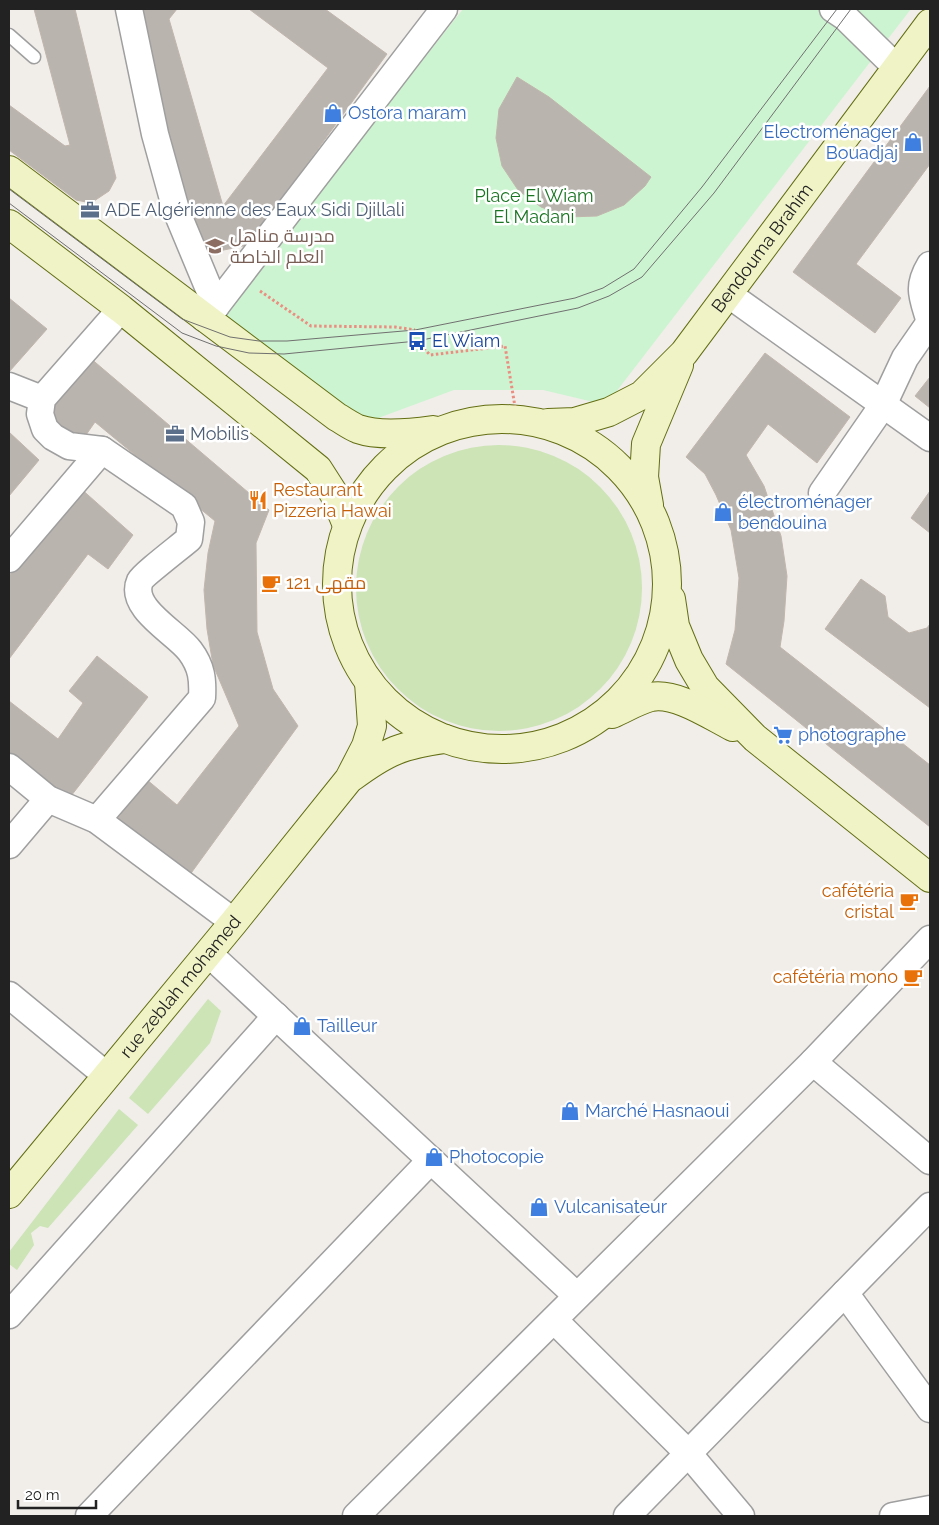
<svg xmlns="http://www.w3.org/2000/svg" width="939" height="1525" viewBox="0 0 939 1525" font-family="Raleway,Cairo,sans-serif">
<rect width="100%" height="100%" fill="#f1eeea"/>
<!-- grass -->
<g fill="#cce4b6">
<circle cx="499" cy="588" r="143"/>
<path d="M 208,999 L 221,1011 L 210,1043 L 148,1114 L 129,1098 Z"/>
<path d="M 119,1109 L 138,1125 L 48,1228 L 40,1226 L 31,1233 L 34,1245 L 17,1270 L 9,1264 L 9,1252 Z"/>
</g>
<!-- park -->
<path fill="#cdf4d1" d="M 463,9 L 911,9 L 606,405 L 543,390 L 454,390 L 381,417 L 350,434 L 209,331 Z"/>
<!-- building -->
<g fill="#bab4af" stroke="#c1b6ad">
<path d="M 34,9 L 75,9 L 116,178 L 109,191 L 91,203 L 76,200 L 9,150 L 9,105 L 65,146 L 70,145 Z"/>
<path d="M 128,9 L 177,9 L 169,19 L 223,206 L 328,68 L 249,9 L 325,9 L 387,54 L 248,245 L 214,252 L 192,239 Z"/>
<path d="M 517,77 L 549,97 L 651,177 L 645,186 L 624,205 L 597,216 L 568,217 L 541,207 L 518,190 L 502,166 L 496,138 L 499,109 Z"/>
<path d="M 930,86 L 930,164 L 856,264 L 901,298 L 875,333 L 793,272 Z"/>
<path d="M 9,298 L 47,329 L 9,372 Z"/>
<path d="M 765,353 L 850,417 L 817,463 L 768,424 L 746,455 L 764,486 L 781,536 L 787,576 L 784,621 L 780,647 L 930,765 L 930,827 L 726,664 L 735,630 L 739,578 L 731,530 L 716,495 L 705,474 L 686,457 Z"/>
<path d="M 89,357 L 269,510 L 256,543 L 257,632 L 273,689 L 298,726 L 189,876 L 117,820 L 146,779 L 177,805 L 239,726 L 213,665 L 207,629 L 204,590 L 208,553 L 215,521 L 95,422 L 79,445 L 45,417 Z"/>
<path d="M 930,377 L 930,408 L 915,396 Z"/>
<path d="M 9,432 L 39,460 L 9,496 Z"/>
<path d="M 79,487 L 133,535 L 108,569 L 88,554 L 9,659 L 9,576 Z"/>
<path d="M 930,491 L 930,533 L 911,518 Z"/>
<path d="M 861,579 L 885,596 L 888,617 L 909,633 L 927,628 L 930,624 L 930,708 L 825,629 Z"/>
<path d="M 97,656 L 148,697 L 64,805 L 9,763 L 9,701 L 58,739 L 83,703 L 69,691 Z"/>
</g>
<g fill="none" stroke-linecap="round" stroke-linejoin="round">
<!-- lane casing -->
<g stroke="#9f9f9f" stroke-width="15">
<path id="lane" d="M 9,35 L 34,57"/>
</g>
<!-- street casing -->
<g stroke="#9f9f9f" stroke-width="29">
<g id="street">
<path d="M 129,9 L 155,134 L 176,210 L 216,306"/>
<path d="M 833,9 L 845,17 L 897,68"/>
<path d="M 930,265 C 916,288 923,298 930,322"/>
<path d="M 728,294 L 930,438"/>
<path d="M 204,318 L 216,306 L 444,9"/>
<path d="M 9,386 L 42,399"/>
<path d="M 822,493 L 883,405 L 905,358 L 930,322"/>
<path d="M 9,559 L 102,450"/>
<path d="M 9,767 L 48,799 L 97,820 L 234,922"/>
<path d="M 97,820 L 202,698 C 203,680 202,667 190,651 C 177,633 128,608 140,581 C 143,575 181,546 189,539 L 191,522 L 184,506 L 102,450 L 69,446 L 53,437 L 45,429 L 40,414 L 42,399 L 121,309"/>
<path d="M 9,845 L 48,799"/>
<path d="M 208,953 L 577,1296"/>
<path d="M 9,995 L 106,1075"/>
<path d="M 813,1062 L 930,1161"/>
<path d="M 845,1293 L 930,1409"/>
<path d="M 9,1315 L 276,1016"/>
<path d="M 554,1320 L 688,1453 L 741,1516"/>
<path d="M 89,1516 L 431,1160"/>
<path d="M 356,1516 L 813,1062 L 930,939"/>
<path d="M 627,1516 L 930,1206"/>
<path d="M 893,1516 L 930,1509"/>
</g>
</g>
<!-- secondary casing -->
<g stroke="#636e13" stroke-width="30">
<g id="secondary">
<path d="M 9,170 L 337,417 C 344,421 351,426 358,429 C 378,436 412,433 433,430"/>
<path d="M 9,224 L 121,309 L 318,469 L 334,494 L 347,525"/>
<circle cx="502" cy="584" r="165"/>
<path id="s1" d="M 548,423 L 575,422 L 609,412 L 642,395 L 684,353 L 930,23"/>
<path d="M 649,505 L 644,477 L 646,444 L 679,365"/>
<path d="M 671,599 L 675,626 L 689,660 L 705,687 L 755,738 L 930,878"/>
<path d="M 612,714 C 624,709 638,700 651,697 C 676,692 711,716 733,727"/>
<path d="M 352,777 C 387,751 402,745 445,739"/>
<path id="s2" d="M 9,1194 L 234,922 L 349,779 L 366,746 L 372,726 L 369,682"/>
</g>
</g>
<!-- path -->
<g stroke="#ea8e81" stroke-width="3" stroke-dasharray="2.5 2.5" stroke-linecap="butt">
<path d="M 260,291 L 311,326 L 395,327 L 415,330"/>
<path d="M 417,341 L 430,355 L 505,346 L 517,419"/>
</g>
<!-- lane -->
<use href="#lane" stroke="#fff" stroke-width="12"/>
<!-- street -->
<use href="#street" stroke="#fff" stroke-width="26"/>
<!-- secondary -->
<use href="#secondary" stroke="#f0f3c5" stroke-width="28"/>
<!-- tram -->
<g stroke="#707070" stroke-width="1">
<path d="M 9,189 L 182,319 L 230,337 L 259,341 L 287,341 L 415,330 L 575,298 L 603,288 L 634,269 L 702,187 L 837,9"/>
<path d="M 9,203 L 182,333 L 216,346 L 249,353 L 284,354 L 417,341 L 578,308 L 609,296 L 642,277 L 714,193 L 851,9"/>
</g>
</g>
<!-- icons -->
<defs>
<g id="shop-bare" transform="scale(1.5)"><path d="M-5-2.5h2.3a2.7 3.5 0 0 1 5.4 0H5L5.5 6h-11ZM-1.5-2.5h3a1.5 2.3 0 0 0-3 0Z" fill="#3f7fe0" stroke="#fff" stroke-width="2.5" paint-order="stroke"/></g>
<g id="office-bare" transform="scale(1.5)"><path d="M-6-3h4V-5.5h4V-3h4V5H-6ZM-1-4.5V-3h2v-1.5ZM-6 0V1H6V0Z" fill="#5c6f8a" stroke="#fff" stroke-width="2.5" paint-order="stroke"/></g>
<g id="school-bare" transform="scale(1.5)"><path d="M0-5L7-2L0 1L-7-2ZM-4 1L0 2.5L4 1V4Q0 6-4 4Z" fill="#8d6e63" stroke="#fff" stroke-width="2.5" paint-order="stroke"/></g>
<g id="bus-bare" transform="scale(1.5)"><path d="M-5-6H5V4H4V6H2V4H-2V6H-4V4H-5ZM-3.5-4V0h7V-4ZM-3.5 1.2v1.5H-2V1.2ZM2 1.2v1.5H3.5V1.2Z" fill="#1a4fb4" stroke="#fff" stroke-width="2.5" paint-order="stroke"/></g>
<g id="restaurant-bare" transform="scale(1.5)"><path d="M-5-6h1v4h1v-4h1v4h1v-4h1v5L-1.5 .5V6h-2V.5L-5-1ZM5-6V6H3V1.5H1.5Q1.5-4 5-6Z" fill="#e8710a" stroke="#fff" stroke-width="2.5" paint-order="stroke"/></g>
<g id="cafe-bare" transform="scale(1.5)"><path d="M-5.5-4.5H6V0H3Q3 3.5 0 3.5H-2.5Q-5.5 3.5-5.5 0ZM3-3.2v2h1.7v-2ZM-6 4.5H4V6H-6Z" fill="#e8710a" stroke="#fff" stroke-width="2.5" paint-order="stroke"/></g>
<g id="supermarket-bare" transform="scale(1.5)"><path d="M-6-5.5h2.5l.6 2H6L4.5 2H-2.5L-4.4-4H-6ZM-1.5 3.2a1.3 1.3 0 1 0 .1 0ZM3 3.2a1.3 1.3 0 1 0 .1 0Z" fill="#3f7fe0" stroke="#fff" stroke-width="2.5" paint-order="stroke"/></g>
</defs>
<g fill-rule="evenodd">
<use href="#shop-bare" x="333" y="113"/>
<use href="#shop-bare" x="913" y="142"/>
<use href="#office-bare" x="90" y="210"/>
<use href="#school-bare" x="215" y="246"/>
<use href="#bus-bare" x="417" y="341"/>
<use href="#office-bare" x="175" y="434"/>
<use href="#restaurant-bare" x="258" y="500"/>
<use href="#shop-bare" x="723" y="512"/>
<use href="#cafe-bare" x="271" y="583"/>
<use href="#supermarket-bare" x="783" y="735"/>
<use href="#cafe-bare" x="909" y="901"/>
<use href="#cafe-bare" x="913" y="977"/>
<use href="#shop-bare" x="302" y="1026"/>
<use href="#shop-bare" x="570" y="1111"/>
<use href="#shop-bare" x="434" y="1157"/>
<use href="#shop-bare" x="539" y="1207"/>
</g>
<g text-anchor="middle" stroke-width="5" stroke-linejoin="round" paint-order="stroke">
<!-- shop labels -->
<g font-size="18" fill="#366cbe" stroke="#fff" text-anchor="start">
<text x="348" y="119">Ostora maram</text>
<text x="898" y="138" text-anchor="end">Electroménager<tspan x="898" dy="21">Bouadjaj</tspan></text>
<text x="738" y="508">électroménager<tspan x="738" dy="21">bendouina</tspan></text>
<text x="798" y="741">photographe</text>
<text x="317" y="1032">Tailleur</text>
<text x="585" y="1117">Marché Hasnaoui</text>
<text x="449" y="1163">Photocopie</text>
<text x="554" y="1213">Vulcanisateur</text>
</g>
<!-- park labels -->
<g font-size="18" fill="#1a7523" stroke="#fff">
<text x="534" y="202">Place El Wiam<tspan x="534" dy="21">El Madani</tspan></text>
</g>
<!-- service labels -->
<g font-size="18" fill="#4e5e75" stroke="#fff" text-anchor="start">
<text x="105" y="216">ADE Algérienne des Eaux Sidi Djillali</text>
<text x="190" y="440">Mobilis</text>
</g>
<!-- education labels -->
<g font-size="18" fill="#785e54" stroke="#fff" text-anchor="start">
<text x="230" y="242">مدرسة مناهل<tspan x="230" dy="21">العلم الخاصة</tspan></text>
</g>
<!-- street labels -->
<g font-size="18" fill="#222" stroke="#fff">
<text dy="6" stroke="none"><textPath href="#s1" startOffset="290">Bendouma Brahim</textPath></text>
<text dy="6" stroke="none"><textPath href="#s2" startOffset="269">rue zeblah mohamed</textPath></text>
</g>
<!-- transit labels -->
<g font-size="18" fill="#164399" stroke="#fff" text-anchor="start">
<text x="432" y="347">El Wiam</text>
</g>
<!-- food labels -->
<g font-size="18" fill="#c56008" stroke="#fff" text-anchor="start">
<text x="273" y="496">Restaurant<tspan x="273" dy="21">Pizzeria Hawai</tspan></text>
<text x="286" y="589">مقهى 121</text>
<text x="894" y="897" text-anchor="end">cafétéria<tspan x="894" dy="21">cristal</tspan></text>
<text x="898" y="983" text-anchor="end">cafétéria mono</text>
</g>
</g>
<!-- border -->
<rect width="939" height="1525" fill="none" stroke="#222222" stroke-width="20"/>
<!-- scale -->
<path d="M18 1500v8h78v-8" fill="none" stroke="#222222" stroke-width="2.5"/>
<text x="25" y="1500" font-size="15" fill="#222222" stroke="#ffffff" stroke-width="4" paint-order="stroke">20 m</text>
</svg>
